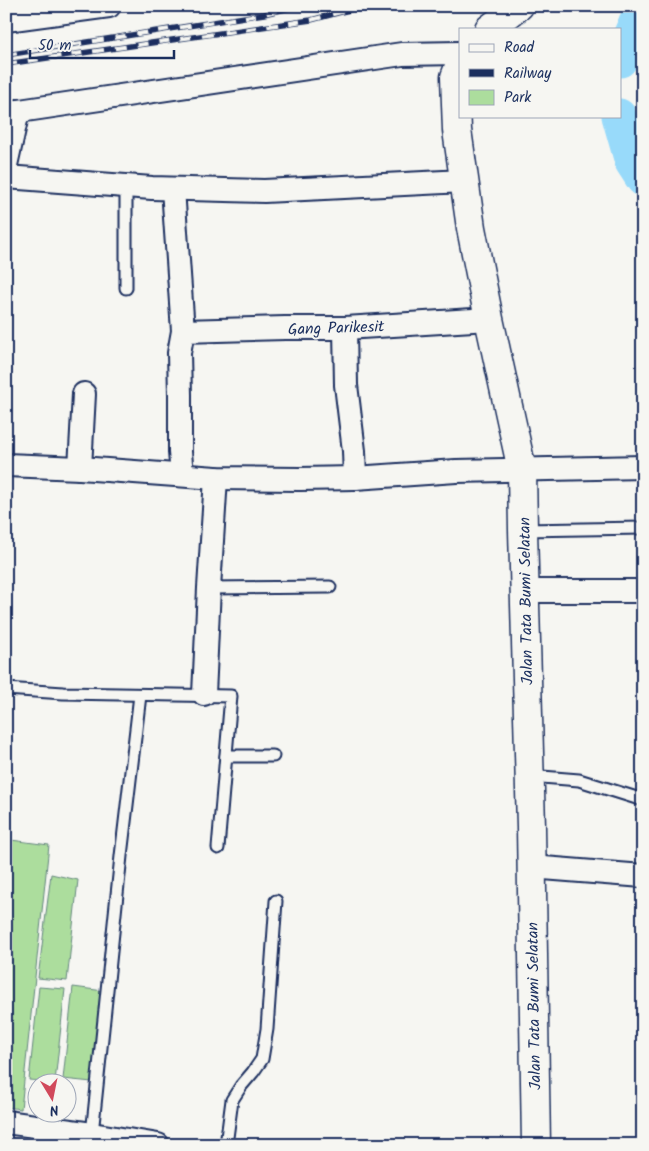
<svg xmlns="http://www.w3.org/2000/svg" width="649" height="1151" viewBox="0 0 649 1151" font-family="Kalam,sans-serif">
<rect width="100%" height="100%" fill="#f6f6f2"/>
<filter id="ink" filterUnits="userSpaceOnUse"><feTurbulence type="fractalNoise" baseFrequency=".02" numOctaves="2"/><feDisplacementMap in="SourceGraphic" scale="10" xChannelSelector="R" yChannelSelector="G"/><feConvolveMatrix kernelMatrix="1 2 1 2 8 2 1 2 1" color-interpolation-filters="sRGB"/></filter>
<g filter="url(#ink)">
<!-- green -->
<g fill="#acdd9d" stroke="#64867e">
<path d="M 11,840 L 49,845 L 21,1109 L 6,1107 L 6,886 Z"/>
<path d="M 51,874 L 78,880 L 67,981 L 38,978 Z"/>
<path d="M 39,987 L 65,989 L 55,1082 L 29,1080 Z"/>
<path d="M 73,987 L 104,991 L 92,1082 L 63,1079 Z"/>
</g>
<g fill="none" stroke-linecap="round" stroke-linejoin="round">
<!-- river -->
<g stroke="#98dafa" stroke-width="35">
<path d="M 620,60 L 636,22 L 643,20"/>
<path d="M 619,116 L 632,162 L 643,179"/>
</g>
<!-- lane casing -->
<g stroke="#1b2f5e" stroke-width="15">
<g id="lane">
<path d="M 126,288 L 126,186"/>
<path d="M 523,530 L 643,528"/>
<path d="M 209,588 L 330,587"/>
<path d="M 6,689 L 63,693 L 231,696 L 218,848"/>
<path d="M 226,756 L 273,756"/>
<path d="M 530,776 L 579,780 L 643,800"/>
<path d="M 92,1134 L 121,856 L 140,695"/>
<path d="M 226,1145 L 232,1100 L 241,1086 L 253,1072 L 262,1059 L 267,1029 L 276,901"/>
</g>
</g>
<!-- street casing -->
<g stroke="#1b2f5e" stroke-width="26">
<g id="street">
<path d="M 6,20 L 109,6"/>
<path d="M 6,113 L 402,54 L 460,53"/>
<path d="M 6,165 L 18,111"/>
<path d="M 6,177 L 152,188 L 264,191 L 464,181"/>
<path d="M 173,189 L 183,331 L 179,353 L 180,395 L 180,452 L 182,475"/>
<path d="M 345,328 L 346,385 L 354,451 L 355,478"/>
<path d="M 183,331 L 285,328 L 345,328 L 489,319"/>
<path d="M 6,465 L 80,468 L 216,478 L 300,479 L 355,478 L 456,471 L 643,467"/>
<path d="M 80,468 L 84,394"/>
<path d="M 525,591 L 643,591"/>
<path d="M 204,694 L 209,588 L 216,478"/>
<path d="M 531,867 L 643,876"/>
<path d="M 6,1122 L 92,1134 L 158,1145"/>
</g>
</g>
<!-- secondary casing -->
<g stroke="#1b2f5e" stroke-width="31">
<g id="secondary">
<path d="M 489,29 L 519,6"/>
<path d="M 460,64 L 455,77 L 457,130 L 471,228 L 489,319 L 522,470 L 523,530 L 531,827 L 536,1145"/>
</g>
</g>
<!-- lane -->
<use href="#lane" stroke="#f6f6f2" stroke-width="11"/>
<!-- street -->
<use href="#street" stroke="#f6f6f2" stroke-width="22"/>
<!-- secondary -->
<use href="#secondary" stroke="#f6f6f2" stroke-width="28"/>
<!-- rail casing -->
<g stroke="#1b2f5e" stroke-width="5.5">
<g id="rail">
<path d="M 6,55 L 264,14 L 298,6"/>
<path d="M 6,64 L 311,20 L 364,6"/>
</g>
</g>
<!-- rail -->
<use href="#rail" stroke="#f6f6f2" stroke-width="4" stroke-dasharray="11" stroke-linecap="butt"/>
</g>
</g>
<g text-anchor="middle" stroke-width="4" stroke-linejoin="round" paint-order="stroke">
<!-- street labels -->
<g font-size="16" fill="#1b2f5e" stroke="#f6f6f2">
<text transform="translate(336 327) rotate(-2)" y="6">Gang Parikesit</text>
<text transform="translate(525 601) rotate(-91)" y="6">Jalan Tata Bumi Selatan</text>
<text transform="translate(533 1006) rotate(-91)" y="6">Jalan Tata Bumi Selatan</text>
</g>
</g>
<!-- margin -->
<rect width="649" height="1151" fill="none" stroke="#f6f6f2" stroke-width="25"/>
<rect x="12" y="12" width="624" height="1126" fill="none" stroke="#1b2f5e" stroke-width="2" filter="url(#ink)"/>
<!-- legend -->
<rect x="459" y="28" width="162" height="90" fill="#f6f6f2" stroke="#9ea6b7"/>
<rect x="469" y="44" width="25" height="8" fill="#f6f6f2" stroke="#9ea6b7"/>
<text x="504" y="52" font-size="15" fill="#1b2f5e">Road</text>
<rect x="469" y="69" width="25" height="8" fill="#1b2f5e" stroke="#9ea6b7"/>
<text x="504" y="78" font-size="15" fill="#1b2f5e">Railway</text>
<rect x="469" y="90" width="25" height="15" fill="#acdd9d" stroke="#9ea6b7"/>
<text x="504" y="102" font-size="15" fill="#1b2f5e">Park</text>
<!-- north arrow -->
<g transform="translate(52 1098) rotate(170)"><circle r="24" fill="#f6f6f2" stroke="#9ea6b7"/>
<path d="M0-4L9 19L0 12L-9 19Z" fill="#d1495b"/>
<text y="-8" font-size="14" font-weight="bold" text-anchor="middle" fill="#1b2f5e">N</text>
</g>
<!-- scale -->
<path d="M30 50v8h144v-8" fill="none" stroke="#1b2f5e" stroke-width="2.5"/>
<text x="38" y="50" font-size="15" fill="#1b2f5e" stroke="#f6f6f2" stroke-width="4" paint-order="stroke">50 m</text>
</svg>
